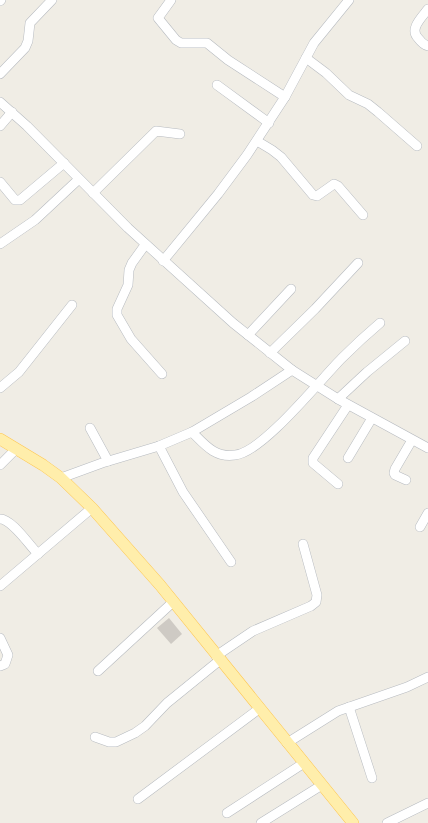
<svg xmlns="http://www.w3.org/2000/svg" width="428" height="823" viewBox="0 0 428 823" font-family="'Asap Condensed',sans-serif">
<rect width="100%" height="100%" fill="#f0ede5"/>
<!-- building -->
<path fill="#cecac4" d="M 169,618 L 182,634 L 171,644 L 157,628 Z"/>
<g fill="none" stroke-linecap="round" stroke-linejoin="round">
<!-- minor casing -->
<g stroke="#b7bbc0" stroke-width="10">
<g id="minor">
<path d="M 171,0 L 158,18 L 176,40 L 181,43 L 207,43 L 228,60 L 285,97"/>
<path d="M 0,1 L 1,0"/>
<path d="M 428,9 C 422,17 409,29 418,38 C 421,42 424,45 428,46"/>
<path d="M 306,58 L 326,73 L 349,95 L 368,104 L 378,112 L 417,146"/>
<path d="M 0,74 L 25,48 L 28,41 L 30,23 L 52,0"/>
<path d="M 217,85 L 269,123"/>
<path d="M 0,102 L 27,126 L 128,228 L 233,323 L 292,370 L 338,399 L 428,448"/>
<path d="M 0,126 L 12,112"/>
<path d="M 257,141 L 272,150 L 281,157 L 313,195 L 317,196 L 334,184 L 338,186 L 363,215"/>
<path d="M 0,182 L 15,200 L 20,200 L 64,163"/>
<path d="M 93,193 L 156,131 L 180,134"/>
<path d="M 0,244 L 35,220 L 79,179"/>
<path d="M 145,245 L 132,263 L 129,270 L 128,285 L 117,309 L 117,315 L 131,339 L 162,374"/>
<path d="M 163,261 L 218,194 L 247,155 L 285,97 L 314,43 L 349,0"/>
<path d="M 248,335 L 291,289"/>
<path d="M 270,353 L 315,309 L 358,263"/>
<path d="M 0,388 L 19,372 L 72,305"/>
<path d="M 338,399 L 367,372 L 405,341"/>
<path d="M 90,428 L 108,461"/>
<path d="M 192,432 C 205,445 215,458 235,455 C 262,453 321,379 342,358 C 354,346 367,334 380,323"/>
<path d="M 159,446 L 183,492 L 231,562"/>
<path d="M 348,458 L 372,418"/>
<path d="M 0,465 L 16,449"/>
<path d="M 61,478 L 102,463 L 159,446 L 192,432 L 251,397 L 292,370"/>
<path d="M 406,480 L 395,475 L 394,473 L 395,469 L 412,440"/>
<path d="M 338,484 L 313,463 L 313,458 L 348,405"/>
<path d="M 0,519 C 12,519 29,545 38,554"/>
<path d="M 420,527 L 428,513"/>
<path d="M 0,586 L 92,508"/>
<path d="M 0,638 L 8,655 L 5,664 L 0,666"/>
<path d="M 216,656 L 253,631 L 311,606 L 316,602 L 317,595 L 303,544"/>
<path d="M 98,671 L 173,602"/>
<path d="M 349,707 L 372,778"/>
<path d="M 95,737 L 109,742 L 116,742 L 135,733 L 145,726 L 167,703 L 220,660"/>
<path d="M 287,743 L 338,711 L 407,687 L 428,677"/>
<path d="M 138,799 L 259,709"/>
<path d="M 227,813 L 304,763"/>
<path d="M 261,823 L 322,785"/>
<path d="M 387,823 L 428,803"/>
</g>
</g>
<!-- major casing -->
<g stroke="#ffc64f" stroke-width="12">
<path id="major" d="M 0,439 L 43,465 L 61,478 L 92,508 L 160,585 L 353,823"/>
</g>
<!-- minor -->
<use href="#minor" stroke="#fff" stroke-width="9"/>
<!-- major -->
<use href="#major" stroke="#ffeeab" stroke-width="11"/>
</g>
</svg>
